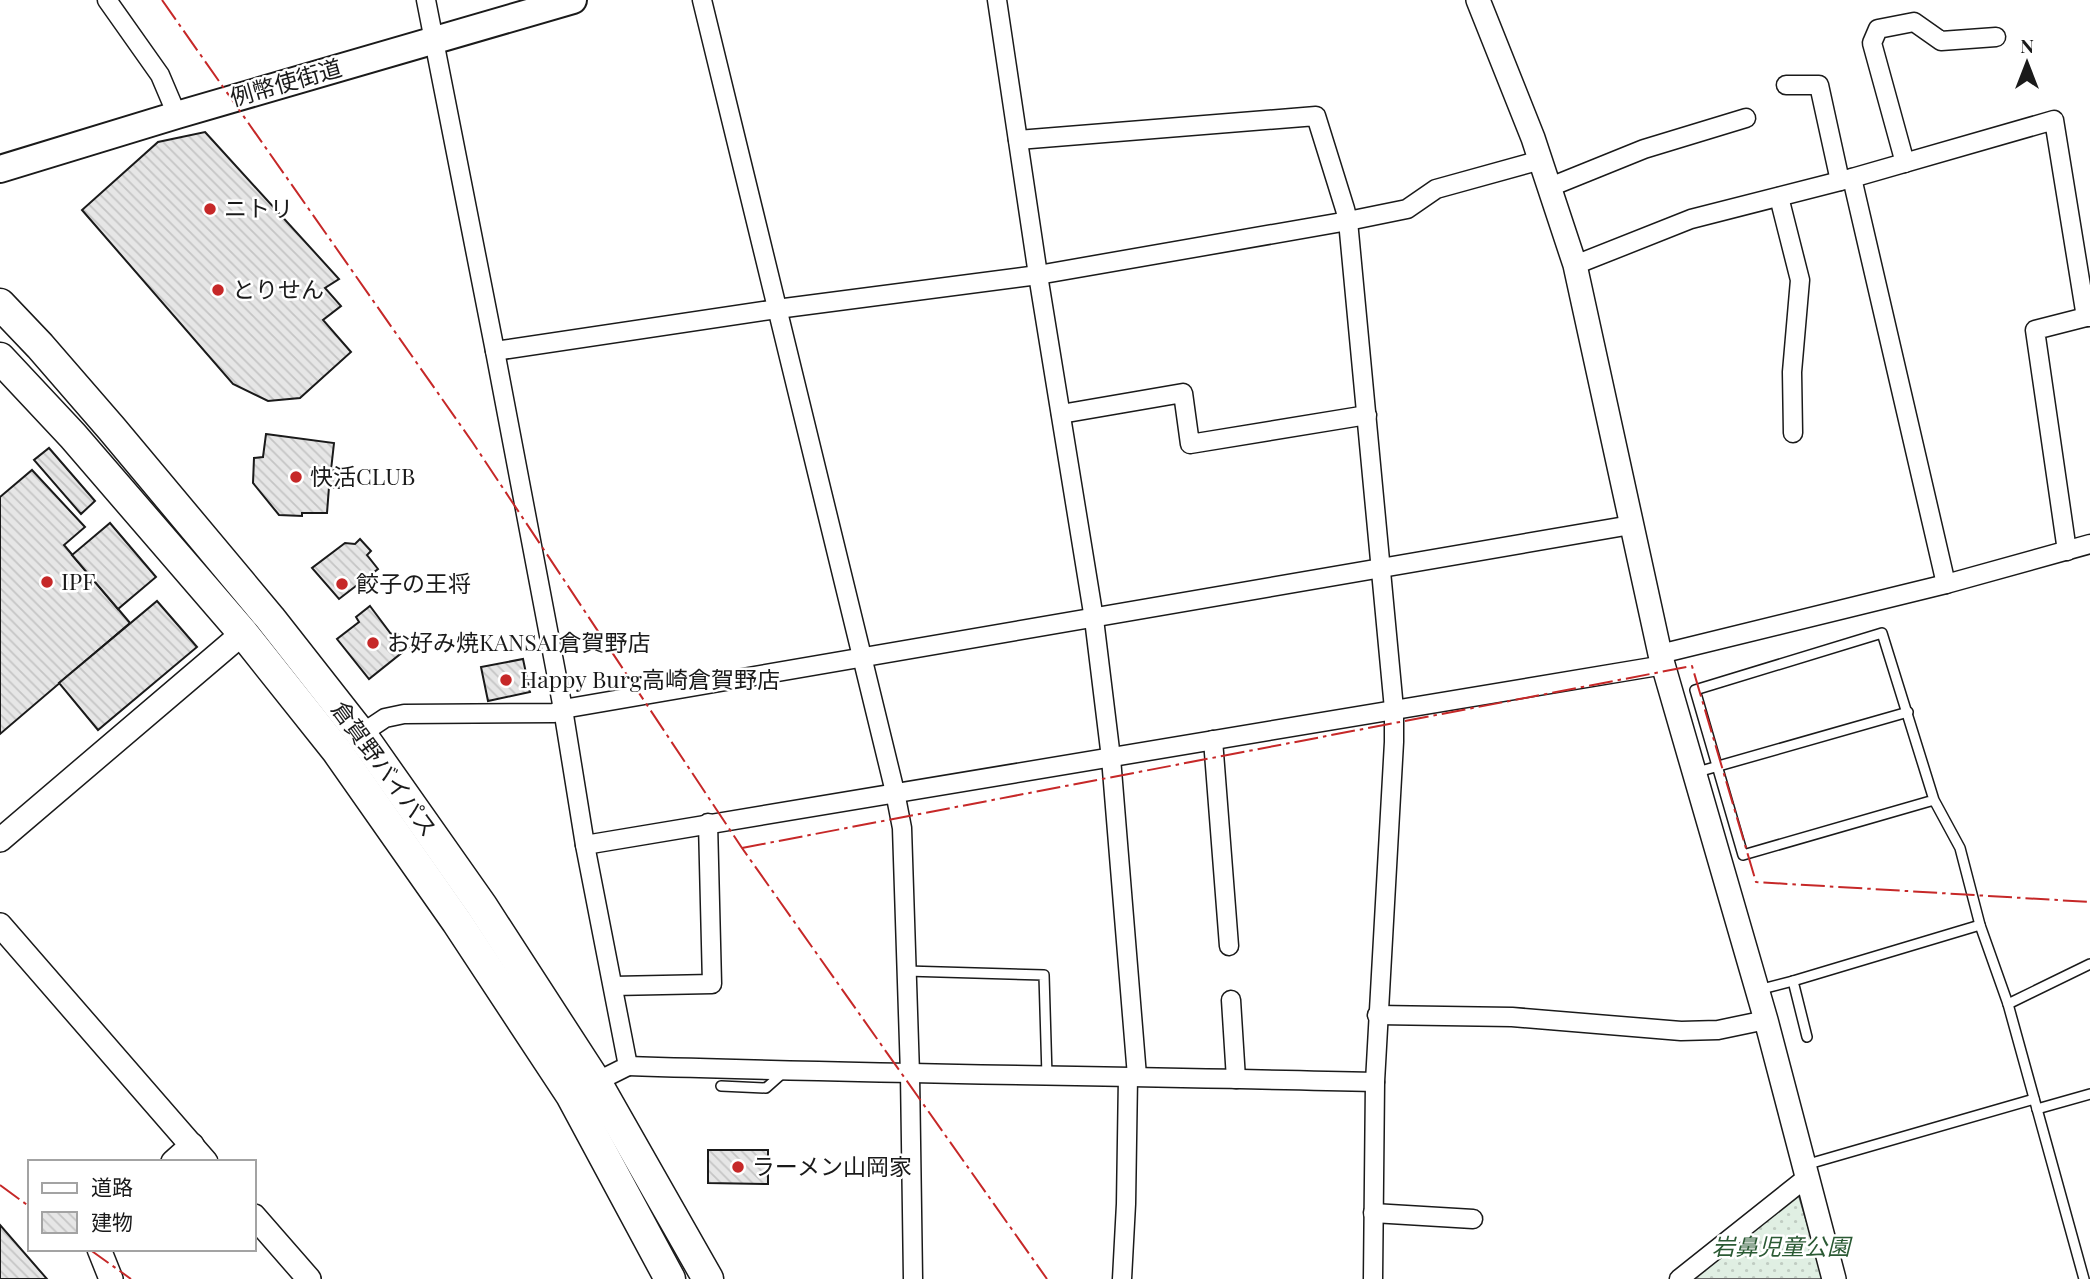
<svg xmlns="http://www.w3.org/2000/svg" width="2090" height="1279" viewBox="0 0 2090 1279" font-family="'Playfair Display','Noto Sans JP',serif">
<defs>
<pattern id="park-dots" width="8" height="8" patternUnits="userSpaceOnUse" patternTransform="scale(1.75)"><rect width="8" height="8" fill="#e0efe3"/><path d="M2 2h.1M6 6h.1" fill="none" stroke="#c0ccc2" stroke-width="1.8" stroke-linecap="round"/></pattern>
<pattern id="building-back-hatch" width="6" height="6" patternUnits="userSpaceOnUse" patternTransform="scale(1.75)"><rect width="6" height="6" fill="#e6e6e6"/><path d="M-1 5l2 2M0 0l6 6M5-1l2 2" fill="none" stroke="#c5c5c5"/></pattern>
</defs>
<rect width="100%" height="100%" fill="#fff"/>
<!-- park -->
<path fill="url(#park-dots)" stroke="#6a6a6a" stroke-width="2" d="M 1792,1196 L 1799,1196 L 1824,1279 L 1690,1279 Z"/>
<!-- building -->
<g fill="url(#building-back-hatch)" stroke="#1a1a1a" stroke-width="2">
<path d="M 205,132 L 339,279 L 325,288 L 341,306 L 323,320 L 351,352 L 300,398 L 268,401 L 233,384 L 82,210 L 158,142 Z"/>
<path d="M 266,434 L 334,443 L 331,470 L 340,471 L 339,488 L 329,487 L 327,513 L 302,513 L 302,516 L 279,515 L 253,483 L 254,458 L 263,457 Z"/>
<path d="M 49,448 L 95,501 L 81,514 L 34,460 Z"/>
<path d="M 32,470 L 85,527 L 64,545 L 130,623 L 0,734 L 0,497 Z"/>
<path d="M 110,523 L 156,577 L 118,609 L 72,555 Z"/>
<path d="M 360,539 L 371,551 L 367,555 L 378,569 L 339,599 L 312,568 L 345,543 L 355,544 Z"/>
<path d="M 157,601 L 197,647 L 98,730 L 59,683 Z"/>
<path d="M 370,606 L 391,634 L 396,632 L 409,647 L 369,679 L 337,639 L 359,622 L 356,617 Z"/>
<path d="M 523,659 L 530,692 L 488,701 L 481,667 Z"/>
<path d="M 708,1150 L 768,1150 L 768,1184 L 708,1183 Z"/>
<path d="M 0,1225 L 47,1279 L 0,1279 Z"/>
</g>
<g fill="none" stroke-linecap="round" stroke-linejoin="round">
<!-- service casing -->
<g stroke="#1a1a1a" stroke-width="12">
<g id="service">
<path d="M 1694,773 L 1908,712"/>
<path d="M 1934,800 L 1743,855 L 1695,690 L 1882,633 L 1934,800 L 1960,848 L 1980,925 L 2008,1004 L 2084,1279"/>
<path d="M 906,971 L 1044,975 L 1047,1076"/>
<path d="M 1758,990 L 1793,981"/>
<path d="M 2008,1004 L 2090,964"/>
<path d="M 1807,1037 L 1793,981 L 1980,925"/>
<path d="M 721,1086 L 766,1088 L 784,1072"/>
<path d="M 2037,1109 L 2090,1094"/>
<path d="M 1805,1165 L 2034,1099"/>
</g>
</g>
<!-- minor casing -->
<g stroke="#1a1a1a" stroke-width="21">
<g id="minor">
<path d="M 107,0 L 160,75 L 177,115"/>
<path d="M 426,0 L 495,351 L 563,709 L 585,845 L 628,1066 L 596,1082"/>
<path d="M 702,0 L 895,792 L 902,828 L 910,1074 L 913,1279"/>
<path d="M 997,0 L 1038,275 L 1094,619 L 1111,758 L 1137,1076"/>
<path d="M 1786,85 L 1819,85 L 1840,181"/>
<path d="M 1018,140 L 1316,116 L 1345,209 L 1348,221 L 1394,709 L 1394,742 L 1375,1082 L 1373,1279"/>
<path d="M 1905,163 L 1872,43 L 1878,29 L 1914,22 L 1941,41 L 1996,37"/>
<path d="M 1852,178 L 1946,584"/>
<path d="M 1550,187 L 1644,149 L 1746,118"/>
<path d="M 1779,197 L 1800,280 L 1792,372 L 1793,433"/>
<path d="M 1575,265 L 1691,219 L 1852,178 L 2054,120 L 2086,317 L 2090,317"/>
<path d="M 495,351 L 777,309 L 1038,275 L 1348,221 L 1407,209 L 1436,189 L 1541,160"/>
<path d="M 1061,414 L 1183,393 L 1190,444 L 1367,415"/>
<path d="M 2067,551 L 2035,330 L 2086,317"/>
<path d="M 1660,654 L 1946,584 L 2090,544"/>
<path d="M 361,734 L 385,718 L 404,714 L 554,713 L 563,709 C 918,646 1275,589 1631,525"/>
<path d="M 1213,740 L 1229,946"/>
<path d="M 585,845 L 1664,665"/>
<path d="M 613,986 L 712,984 L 708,823"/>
<path d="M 1231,1000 L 1236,1079"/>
<path d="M 1377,1015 L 1512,1017 L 1681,1031 L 1718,1030 L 1766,1020"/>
<path d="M 628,1066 C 877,1074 1126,1076 1375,1082"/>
<path d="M 1373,1213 L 1473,1219"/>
<path d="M 1122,1279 L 1126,1204 L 1128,1077"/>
<path d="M 1679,1279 L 1806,1178"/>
</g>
</g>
<!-- tertiary casing -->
<g stroke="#1a1a1a" stroke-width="26">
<g id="tertiary">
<path d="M 1478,0 L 1533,138 L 1575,265 L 1660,654 L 1766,1020 L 1834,1279"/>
<path d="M 0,840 L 243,633"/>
<path d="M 0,925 L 206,1162"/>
<path d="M 173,1162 L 192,1145"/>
<path d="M 254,1216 L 309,1279"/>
<path d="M 99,1249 L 111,1279"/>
</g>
</g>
<!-- secondary casing -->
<g stroke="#1a1a1a" stroke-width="30">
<path id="secondary" d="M 0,169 L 177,115 L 573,0"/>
</g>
<!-- trunk casing -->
<g stroke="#1a1a1a" stroke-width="33">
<g id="trunk">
<path d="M 0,304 L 40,346 L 112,429 L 270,618 L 361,734 L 482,906 L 596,1082 L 708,1279"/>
<path d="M 0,358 L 73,436 L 243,633 L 337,751 L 457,922 L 571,1095 L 670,1279"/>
</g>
</g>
<!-- service -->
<use href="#service" stroke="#fff" stroke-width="9"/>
<!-- minor -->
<use href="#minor" stroke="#fff" stroke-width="18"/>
<!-- tertiary -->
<use href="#tertiary" stroke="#fff" stroke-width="23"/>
<!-- secondary -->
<use href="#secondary" stroke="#fff" stroke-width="26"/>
<!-- trunk -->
<use href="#trunk" stroke="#fff" stroke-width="30"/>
<!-- power -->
<g stroke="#c62828" stroke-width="2" stroke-dasharray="24 5 3.5 5" stroke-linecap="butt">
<path d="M 162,0 L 473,443 L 742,848 L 1047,1279"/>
<path d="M 742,848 L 1692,666 L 1756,882 L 2090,902"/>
<path d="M 0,1185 L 30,1207"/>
<path d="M 89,1249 L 131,1279"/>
</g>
</g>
<!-- markers -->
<g fill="#c62828" stroke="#fff" stroke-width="2.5">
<circle cx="210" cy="209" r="7"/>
<circle cx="218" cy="290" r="7"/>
<circle cx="296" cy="477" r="7"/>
<circle cx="47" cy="582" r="7"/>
<circle cx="342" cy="584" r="7"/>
<circle cx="373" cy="643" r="7"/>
<circle cx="506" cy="680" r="7"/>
<circle cx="738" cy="1167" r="7"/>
</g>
<g text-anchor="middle" stroke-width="5" stroke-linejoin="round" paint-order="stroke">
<!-- street labels -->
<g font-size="23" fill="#1a1a1a" stroke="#fff">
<text transform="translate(286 83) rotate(-16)" y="8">例幣使街道</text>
<text transform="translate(384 769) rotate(54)" y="8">倉賀野バイパス</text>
</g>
<!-- poi labels -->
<g font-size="23" fill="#1a1a1a" stroke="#fff" text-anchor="start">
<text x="224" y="217">ニトリ</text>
<text x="232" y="298">とりせん</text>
<text x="310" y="485">快活CLUB</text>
<text x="61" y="590">IPF</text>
<text x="356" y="592">餃子の王将</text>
<text x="387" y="651">お好み焼KANSAI倉賀野店</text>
<text x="520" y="688">Happy Burg高崎倉賀野店</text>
<text x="752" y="1175">ラーメン山岡家</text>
</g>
<!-- park labels -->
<g font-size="23" font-style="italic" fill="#2b5a34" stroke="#fff">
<text x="1781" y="1255">岩鼻児童公園</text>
</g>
</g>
<!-- legend -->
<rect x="28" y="1160" width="228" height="91" fill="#ffffff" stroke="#a3a3a3" stroke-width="2"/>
<rect x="42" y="1183" width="35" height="10" fill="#ffffff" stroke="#a3a3a3" stroke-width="2"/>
<text x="91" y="1195" font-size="21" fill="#1a1a1a">道路</text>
<rect x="42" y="1212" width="35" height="21" fill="url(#building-back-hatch)" stroke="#a3a3a3" stroke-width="2"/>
<text x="91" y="1230" font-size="21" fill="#1a1a1a">建物</text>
<!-- north arrow -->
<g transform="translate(2027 63)" stroke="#ffffff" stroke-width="5" paint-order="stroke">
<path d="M0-5L12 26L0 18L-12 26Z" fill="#1a1a1a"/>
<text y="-10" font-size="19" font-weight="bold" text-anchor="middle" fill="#1a1a1a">N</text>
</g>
</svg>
